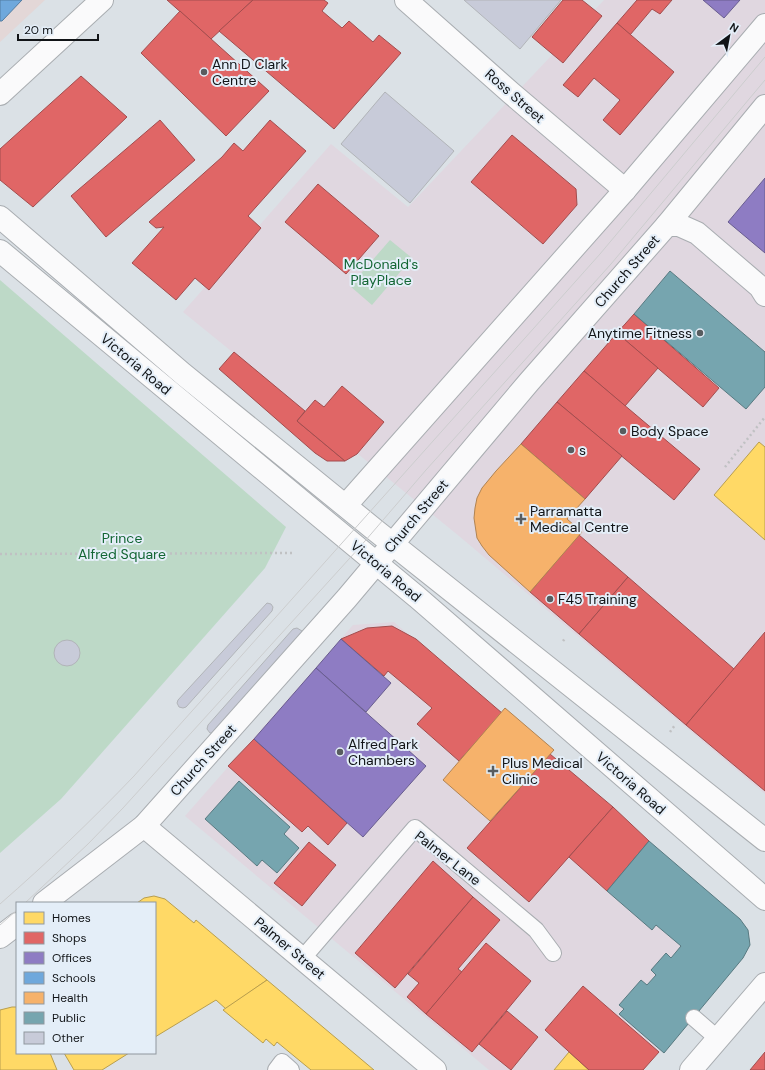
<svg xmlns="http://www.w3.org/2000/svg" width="765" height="1070" viewBox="0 0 765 1070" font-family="'DM Sans',sans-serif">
<rect width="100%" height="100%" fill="#dbe1e6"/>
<!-- commercial -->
<g fill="#e0d7e0">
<path d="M 604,0 L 765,0 L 765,794 L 459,536 L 183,312 L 331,144 L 408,207 Z"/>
<path d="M 394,622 L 740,919 L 748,930 L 750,945 L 743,958 L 643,1070 L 489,1070 L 185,816 L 353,625 Z"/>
</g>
<!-- education -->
<path fill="#e3d7d7" d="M 0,0 L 45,0 L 0,42 Z"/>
<!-- green -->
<g fill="#bdd9c7">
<path d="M 390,240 L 412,258 L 372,305 L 350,286 Z"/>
<path d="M 0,280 L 286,527 L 265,568 L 61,799 L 0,853 Z"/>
</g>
<!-- homes -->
<g fill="#ffd966" stroke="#b89e4e">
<path d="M 759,442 L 765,447 L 765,540 L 714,495 Z"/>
<path d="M 154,896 L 165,899 L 194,923 L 196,920 L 267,980 L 226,1009 L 216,1000 L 155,1037 L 155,903 L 137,903 L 144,898 Z"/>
<path d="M 267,980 L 374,1070 L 311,1070 L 277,1042 L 274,1046 L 266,1039 L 263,1043 L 223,1010 Z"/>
<path d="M 12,1007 L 17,1007 L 17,1053 L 50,1053 L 57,1070 L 0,1070 L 0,1010 Z"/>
<path d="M 569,1052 L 589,1070 L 554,1070 Z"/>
<path d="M 64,1053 L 129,1053 L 102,1070 L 74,1070 Z"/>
</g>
<!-- shops -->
<g fill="#e06666" stroke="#a24d4e">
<path d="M 167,0 L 253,0 L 211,39 Z"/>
<path d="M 253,0 L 324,0 L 328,3 L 322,11 L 342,28 L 349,21 L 373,42 L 379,35 L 401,53 L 334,129 L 219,31 Z"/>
<path d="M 563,0 L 582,0 L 602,16 L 563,63 L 532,37 Z"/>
<path d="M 637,0 L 672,0 L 660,14 L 652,9 L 630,35 L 617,23 Z"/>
<path d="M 180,11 L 269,91 L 226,136 L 141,53 Z"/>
<path d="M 617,23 L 674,72 L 620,135 L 603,120 L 620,100 L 594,78 L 578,97 L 563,85 Z"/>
<path d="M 81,76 L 127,117 L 33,207 L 0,180 L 0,149 Z"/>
<path d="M 160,120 L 195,160 L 106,237 L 71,196 Z"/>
<path d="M 270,120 L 306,151 L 248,216 L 261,228 L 209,290 L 195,278 L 176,300 L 132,263 L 164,227 L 156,228 L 149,222 L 222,157 L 234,143 L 243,151 Z"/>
<path d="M 512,135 L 576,189 L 577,205 L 543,244 L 471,182 Z"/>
<path d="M 318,184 L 379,236 L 346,274 L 285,222 Z"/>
<path d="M 634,314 L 719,388 L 703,407 L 617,333 Z"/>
<path d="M 617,333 L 658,368 L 625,406 L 584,371 Z"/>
<path d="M 234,352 L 305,411 L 297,421 L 345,461 L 327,461 L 315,453 L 219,369 Z"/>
<path d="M 584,371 L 700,469 L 674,500 L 557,402 Z"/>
<path d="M 342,386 L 384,422 L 357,454 L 345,461 L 297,421 L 315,400 L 324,407 Z"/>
<path d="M 557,402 L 622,456 L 585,499 L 521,444 Z"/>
<path d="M 579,535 L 628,577 L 579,634 L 530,592 Z"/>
<path d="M 628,577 L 734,669 L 686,725 L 579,634 Z"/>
<path d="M 392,626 L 416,639 L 502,713 L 459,761 L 417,724 L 432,708 L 388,671 L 384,676 L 341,639 L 367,628 Z"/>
<path d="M 765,632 L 765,791 L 686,725 Z"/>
<path d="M 254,739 L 347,823 L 328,845 L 308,826 L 302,832 L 228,766 Z"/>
<path d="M 550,754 L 613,807 L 529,902 L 467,848 Z"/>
<path d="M 613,807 L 649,841 L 607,891 L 569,857 Z"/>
<path d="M 309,842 L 336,865 L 302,906 L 274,883 Z"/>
<path d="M 433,861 L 473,897 L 395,988 L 355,953 Z"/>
<path d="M 473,897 L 500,920 L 458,969 L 462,972 L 426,1014 L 407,997 L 419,983 L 408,974 Z"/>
<path d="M 486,943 L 531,981 L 472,1052 L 426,1014 Z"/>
<path d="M 583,986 L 659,1052 L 643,1070 L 589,1070 L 545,1030 Z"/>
<path d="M 507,1011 L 538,1037 L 511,1070 L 479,1044 Z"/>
<path d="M 765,1052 L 765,1070 L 750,1070 Z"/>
</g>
<!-- offices -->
<g fill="#8e7cc3" stroke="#685d8f">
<path d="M 703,0 L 740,0 L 724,18 Z"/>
<path d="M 765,178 L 765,253 L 728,222 Z"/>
<path d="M 341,639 L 391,683 L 366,712 L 316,668 Z"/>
<path d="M 316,668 L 426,766 L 363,837 L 254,739 Z"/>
</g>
<!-- schools -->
<path fill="#6fa8dc" stroke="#537ca1" d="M 0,0 L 22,0 L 2,21 L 0,21 Z"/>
<!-- health -->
<g fill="#f6b26b" stroke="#b18352">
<path d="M 521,444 L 585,499 L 567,519 L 582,532 L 530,592 L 489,555 L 482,546 L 477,538 L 474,518 L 475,508 L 477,498 L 482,488 L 496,471 Z"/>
<path d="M 505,708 L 554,750 L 490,821 L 443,780 Z"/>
</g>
<!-- public -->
<g fill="#76a5af" stroke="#587a81">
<path d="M 670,271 L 765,352 L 765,387 L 746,409 L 634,314 Z"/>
<path d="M 239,781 L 290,827 L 284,834 L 299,848 L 277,873 L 262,860 L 257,866 L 205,819 Z"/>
<path d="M 649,841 L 740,919 L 748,930 L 750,945 L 743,958 L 664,1053 L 619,1014 L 624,1009 L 619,1005 L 641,980 L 647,985 L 656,975 L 651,970 L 666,953 L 671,958 L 681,946 L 656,925 L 652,930 L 607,891 Z"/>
</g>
<!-- building -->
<g fill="#c8cbd9" stroke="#b1b4b8">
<path d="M 464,0 L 561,0 L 520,49 Z"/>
<path d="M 385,92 L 454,151 L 410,203 L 341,144 Z"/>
<path d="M 267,603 L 271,604 L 273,607 L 272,611 L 186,707 L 183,708 L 179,707 L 177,703 L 178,700 Z"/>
<path d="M 297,628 L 302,631 L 302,634 L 212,733 L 210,733 L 207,729 L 208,725 L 293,629 Z"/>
<circle cx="67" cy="653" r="13"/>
</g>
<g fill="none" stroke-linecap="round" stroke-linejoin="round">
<!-- lane casing -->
<g stroke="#a9adb1" stroke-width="18">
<g id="lane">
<path d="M 302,959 L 415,828 L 536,930 L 553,953"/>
<path d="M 694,1018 L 717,1038"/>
<path d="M 276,1070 L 282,1062 L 291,1070"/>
</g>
</g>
<!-- street casing -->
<g stroke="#a9adb1" stroke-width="24">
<g id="street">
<path d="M 406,0 L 511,93 L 625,190"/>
<path d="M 667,225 L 679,225 L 697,233 L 760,287 L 765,295"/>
<path d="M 346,505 L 625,190 L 765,25"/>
<path d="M 144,826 L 435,1070"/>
<path d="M 44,903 L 144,826 L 347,598 L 529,382 L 667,225 L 765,106"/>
<path d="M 0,937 L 17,924"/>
<path d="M 691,1070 L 765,984"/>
</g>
</g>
<!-- secondary casing -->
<g stroke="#a9adb1" stroke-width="24">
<path id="secondary" d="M 0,94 L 102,0"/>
</g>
<!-- primary casing -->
<g stroke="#a9adb1" stroke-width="24">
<g id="primary">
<path d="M 0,217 L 183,374 L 375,530 L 765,840"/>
<path d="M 0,251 L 417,597 L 765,899"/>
</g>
</g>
<!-- path -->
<g stroke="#c0c1c3" stroke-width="2.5" stroke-dasharray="2 3" stroke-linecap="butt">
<path d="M 725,467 L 765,417"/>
<path d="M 0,554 L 293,553"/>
<path d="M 563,641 L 566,637"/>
<path d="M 670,732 L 675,725"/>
</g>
<!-- lane -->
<use href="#lane" stroke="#fafafb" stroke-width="16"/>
<!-- street -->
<use href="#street" stroke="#fafafb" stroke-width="22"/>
<!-- secondary -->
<use href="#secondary" stroke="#fafafb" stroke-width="22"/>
<!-- primary -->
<use href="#primary" stroke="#fafafb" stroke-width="22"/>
<!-- tram -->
<g stroke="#cccdce" stroke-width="1">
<path d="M 25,903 L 88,844 L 123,808 L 359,548 L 426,470 L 611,264 L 765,80"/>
<path d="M 0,904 C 47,863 91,821 134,776 L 600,254 L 765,57"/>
<path d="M 0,925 L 17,910"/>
</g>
</g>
<!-- markers -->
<g fill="#585c5f" stroke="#e4eef8" stroke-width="1.5">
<circle cx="204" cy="72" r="4"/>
<circle cx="700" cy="333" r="4"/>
<circle cx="623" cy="431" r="4"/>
<circle cx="571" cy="450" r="4"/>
<path d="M519 513h4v4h4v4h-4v4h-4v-4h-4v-4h4z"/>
<circle cx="550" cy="599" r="4"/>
<circle cx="340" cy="752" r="4"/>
<path d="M491 765h4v4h4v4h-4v4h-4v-4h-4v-4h4z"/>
</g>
<g text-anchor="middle" stroke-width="4" stroke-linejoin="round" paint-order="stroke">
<!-- poi labels -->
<g font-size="14" fill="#111417" stroke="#e4eef8" text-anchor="start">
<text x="212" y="69">Ann D Clark<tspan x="212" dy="16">Centre</tspan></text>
<text x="692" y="338" text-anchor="end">Anytime Fitness</text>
<text x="631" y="436">Body Space</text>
<text x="579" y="455">s</text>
<text x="530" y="516">Parramatta<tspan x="530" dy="16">Medical Centre</tspan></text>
<text x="558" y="604">F45 Training</text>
<text x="348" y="749">Alfred Park<tspan x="348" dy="16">Chambers</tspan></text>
<text x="502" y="768">Plus Medical<tspan x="502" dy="16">Clinic</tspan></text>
</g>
<!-- street labels -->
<g font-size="14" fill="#111417" stroke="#e4eef8">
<text transform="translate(515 96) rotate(41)" y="5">Ross Street</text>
<text transform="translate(627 271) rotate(-49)" y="5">Church Street</text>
<text transform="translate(136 364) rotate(40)" y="5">Victoria Road</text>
<text transform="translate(416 516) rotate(-50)" y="5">Church Street</text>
<text transform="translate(386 571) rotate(40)" y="5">Victoria Road</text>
<text transform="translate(203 760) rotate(-48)" y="5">Church Street</text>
<text transform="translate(631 783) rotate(41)" y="5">Victoria Road</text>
<text transform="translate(448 858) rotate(38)" y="5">Palmer Lane</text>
<text transform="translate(290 948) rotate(40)" y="5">Palmer Street</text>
</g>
<!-- park labels -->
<g font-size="14" fill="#136634" stroke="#e4eef8">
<text x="381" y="269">McDonald's<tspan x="381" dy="16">PlayPlace</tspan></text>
<text x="122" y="543">Prince<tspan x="122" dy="16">Alfred Square</tspan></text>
</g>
</g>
<!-- legend -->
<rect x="16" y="902" width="140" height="152" fill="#e4eef8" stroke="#90979e"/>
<rect x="24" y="912" width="20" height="12" fill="#ffd966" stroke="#90979e"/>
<text x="52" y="922" font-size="12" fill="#111417">Homes</text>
<rect x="24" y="932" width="20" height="12" fill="#e06666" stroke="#90979e"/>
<text x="52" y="942" font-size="12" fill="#111417">Shops</text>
<rect x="24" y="952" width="20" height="12" fill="#8e7cc3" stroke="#90979e"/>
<text x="52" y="962" font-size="12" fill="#111417">Offices</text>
<rect x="24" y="972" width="20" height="12" fill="#6fa8dc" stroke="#90979e"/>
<text x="52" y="982" font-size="12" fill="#111417">Schools</text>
<rect x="24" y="992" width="20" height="12" fill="#f6b26b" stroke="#90979e"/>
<text x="52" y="1002" font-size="12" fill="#111417">Health</text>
<rect x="24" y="1012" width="20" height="12" fill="#76a5af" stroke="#90979e"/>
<text x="52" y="1022" font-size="12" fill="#111417">Public</text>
<rect x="24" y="1032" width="20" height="12" fill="#c8cbd9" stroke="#90979e"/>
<text x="52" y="1042" font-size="12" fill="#111417">Other</text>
<!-- north arrow -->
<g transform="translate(729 36) rotate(32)" stroke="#e4eef8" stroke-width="3" paint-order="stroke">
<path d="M0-3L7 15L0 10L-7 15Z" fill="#111417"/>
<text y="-6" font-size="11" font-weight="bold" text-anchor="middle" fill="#111417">N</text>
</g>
<!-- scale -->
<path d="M18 34v6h80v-6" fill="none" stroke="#111417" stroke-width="2"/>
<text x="24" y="34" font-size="12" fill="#111417" stroke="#e4eef8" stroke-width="3" paint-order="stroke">20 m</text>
</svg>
